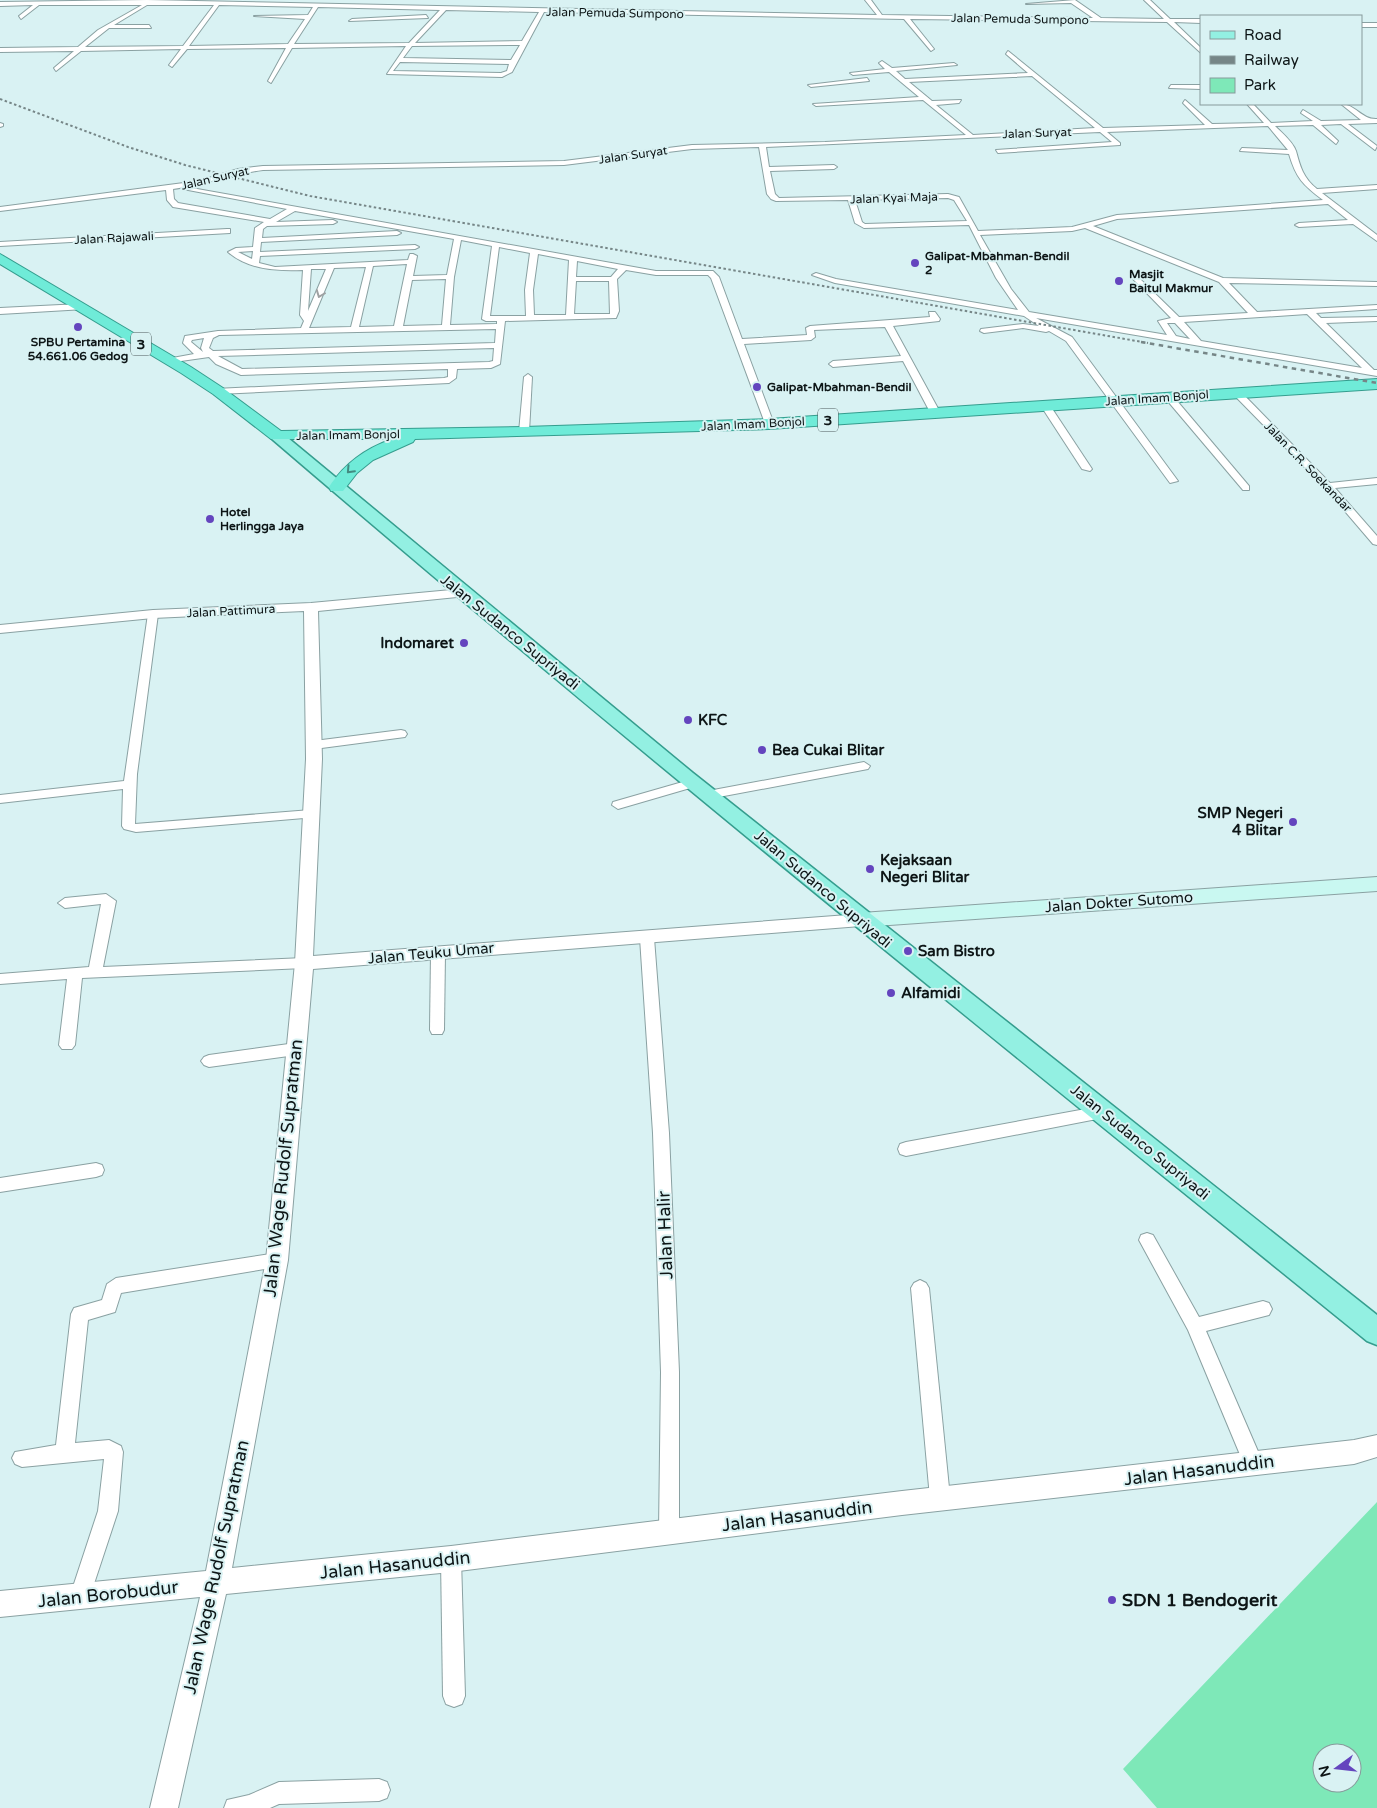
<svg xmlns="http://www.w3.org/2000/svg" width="1377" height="1808" viewBox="0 0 1377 1808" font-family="'Varela Round',sans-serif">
<rect width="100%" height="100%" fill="#d9f2f3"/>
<!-- green -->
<path fill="#7ee8b8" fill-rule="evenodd" d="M 1377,1502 L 1377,1808 L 1157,1808 L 1123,1769 ZM 1322,1753 L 1352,1753 L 1352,1783 L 1322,1783 Z"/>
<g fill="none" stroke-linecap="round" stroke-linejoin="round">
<!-- minor casing -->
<g stroke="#8aa1a2" stroke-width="2">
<g id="minor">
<path d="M 147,0 L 877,15 L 865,0 L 871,0 L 882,15 L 1093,18 L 1071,3 L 1026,4 L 1075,0 L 1101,18 L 1164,19 L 1144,0 L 1150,0 L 1170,19 L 1201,19 L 1201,23 L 1174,22 L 1201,48 L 1201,53 L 1167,22 L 910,19 L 934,49 L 931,51 L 904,19 L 544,12 L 512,72 L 502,77 L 387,74 L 406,46 L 292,48 L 271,83 L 268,81 L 286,48 L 187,49 L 172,67 L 169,65 L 181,49 L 81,51 L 56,71 L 54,68 L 74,51 L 0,52 L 0,48 L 78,47 L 98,30 L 142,5 L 39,5 L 21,19 L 19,16 L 33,5 L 0,6 L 0,2 ZM 147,5 L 214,5 L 183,46 L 85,47 L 109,28 L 151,28 L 149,25 L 114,25 ZM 219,5 L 313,7 L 308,15 L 254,16 L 305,19 L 288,44 L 189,46 ZM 318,7 L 440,10 L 409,43 L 294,44 ZM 446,10 L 539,12 L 522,41 L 415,43 ZM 520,45 L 511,60 L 403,58 L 412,46 ZM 400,62 L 509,64 L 507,71 L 501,73 L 393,71 Z"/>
<path d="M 426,15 L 428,18 L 349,21 L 352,19 Z"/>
<rect x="1361" y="23" width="16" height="4"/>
<path d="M 1008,51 L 1103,128 L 1205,125 L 1183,103 L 1185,100 L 1212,124 L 1264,123 L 1247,104 L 1253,104 L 1271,123 L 1313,121 L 1301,113 L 1303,110 L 1321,121 L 1361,120 L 1341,104 C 1355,104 1362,120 1377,119 L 1377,123 L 1348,124 L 1377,146 L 1375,150 L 1341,124 L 1321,125 L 1338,141 L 1336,144 L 1313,125 L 1275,126 C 1282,133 1293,142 1296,151 C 1300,166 1303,178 1317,189 L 1377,185 L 1377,189 L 1322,193 L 1377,235 L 1377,241 L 1353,224 L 1299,227 L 1295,225 L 1299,223 L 1348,220 L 1328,204 L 1117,219 L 1093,226 L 1223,278 L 1377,282 L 1377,286 L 1229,283 L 1257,312 L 1377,305 L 1377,309 L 1316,313 L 1321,318 L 1377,317 L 1377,321 L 1326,323 L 1374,370 L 1377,370 L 1377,376 L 1036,318 L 1072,337 L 1178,481 L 1170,483 L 1066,341 L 1049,331 L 1046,332 L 1023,328 L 984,333 L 980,331 L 981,329 L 1023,324 L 1039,326 L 1024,316 L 835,283 L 812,275 L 816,273 L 836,279 L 1018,310 L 996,278 L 969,225 L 864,228 L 855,223 L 848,200 L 776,201 L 771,199 L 767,194 L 759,147 L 692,149 L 564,165 L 263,170 C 232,174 204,185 173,189 L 174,199 L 178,203 L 270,219 L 287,209 L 183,189 L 186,187 L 656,271 L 713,271 L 719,277 L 742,339 L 807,335 L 806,328 L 810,326 L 930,317 L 929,312 L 935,312 L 940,319 L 939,321 L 893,326 L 941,414 L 939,416 L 931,414 L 903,361 L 833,367 L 829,364 L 833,361 L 901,356 L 885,327 L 814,330 L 815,337 L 811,340 L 744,344 L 774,424 L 766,426 L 711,278 L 708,275 L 656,275 L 626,270 L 617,279 L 619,311 L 616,318 L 505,321 L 500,364 L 491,368 L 457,369 L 456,378 L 449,383 L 218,394 L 215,393 L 215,389 L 444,378 L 448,377 L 448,369 L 241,375 L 216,364 L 209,357 L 167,363 L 167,359 L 194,354 L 183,343 L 185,336 L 218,331 L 301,328 L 304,321 L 300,315 L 303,270 C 277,271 249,270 228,252 L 236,248 L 253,247 L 255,228 L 264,222 L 173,207 L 167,200 L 166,190 L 0,211 L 0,207 L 199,181 L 238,169 L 263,166 L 564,161 L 692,145 L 825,142 L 966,135 L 923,100 L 816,106 L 813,104 L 919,97 L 889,72 L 853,75 L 850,73 L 885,69 L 879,63 L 882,61 L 892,68 L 954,63 L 957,65 L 896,71 L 905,79 L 1028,73 L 1006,54 ZM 1032,76 L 1095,128 L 973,135 L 936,105 L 959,103 L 961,100 L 932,101 L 909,82 ZM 1268,126 L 1288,150 L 1242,148 L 1240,151 L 1289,154 C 1296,178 1303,185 1323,200 L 1117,215 L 1072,227 L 978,231 L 959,197 L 948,194 L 779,198 L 775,194 L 770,171 L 834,169 L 837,167 L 834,165 L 769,167 L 766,147 L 1100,132 L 1112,142 L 996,150 L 998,153 L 1120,145 L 1120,143 L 1107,132 ZM 948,198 L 954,200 L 967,221 L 865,224 L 862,222 L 855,200 ZM 295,211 L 454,239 L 447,275 L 413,276 L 417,256 L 413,254 L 410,254 L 408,260 L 275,267 L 259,263 L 260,256 L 415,249 L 419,247 L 415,245 L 260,252 L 261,242 L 397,235 L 401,233 L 397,231 L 262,238 L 263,229 L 267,226 L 333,224 L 337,222 L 333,220 L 276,222 ZM 1085,228 L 1219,282 L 1248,313 L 1179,317 L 1136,275 L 1133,275 L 1133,279 L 1171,318 L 1158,321 L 1167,335 L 1029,312 L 1011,289 L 980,235 L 1072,231 ZM 461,240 L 492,246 L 482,319 L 486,321 L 497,321 L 497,324 L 450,325 L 454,277 ZM 499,247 L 530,253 L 525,290 L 526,316 L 490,316 ZM 253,251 L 252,259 L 238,252 ZM 538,254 L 569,260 L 566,315 L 534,315 L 533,290 ZM 577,261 L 618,269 L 611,277 L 576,277 ZM 407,264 L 394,326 L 359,327 L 373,266 ZM 366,267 L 351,327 L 309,328 L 334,268 ZM 311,269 L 326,269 L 308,311 ZM 446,279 L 442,325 L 403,326 L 412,280 ZM 576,281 L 609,281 L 610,314 L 574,314 ZM 1307,314 L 1362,368 L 1201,341 L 1184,322 ZM 1167,323 L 1175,323 L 1190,339 L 1176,336 ZM 496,329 L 495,343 L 213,351 L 209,348 L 213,338 L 219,335 ZM 204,338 L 201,348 L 203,352 L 191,342 L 192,340 ZM 494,348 L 493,361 L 489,362 L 242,369 L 218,356 Z"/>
<path d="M 867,78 L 869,81 L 811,87 L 808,85 Z"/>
<path d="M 1171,85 L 1201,85 L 1201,89 L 1169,88 Z"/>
<path d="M 0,123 L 3,124 L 3,126 L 0,127 Z"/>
<path d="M 227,229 L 230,229 L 230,233 L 0,246 L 0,242 Z"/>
<path d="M 528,374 L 532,377 L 529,432 L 524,435 L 519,432 L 524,377 Z"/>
<path d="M 1234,391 L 1240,391 L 1330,483 L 1377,478 L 1377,484 L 1335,488 L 1377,536 L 1377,545 L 1373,544 L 1325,488 L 1234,395 Z"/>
<path d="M 1166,395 L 1172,395 L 1249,486 L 1249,490 L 1243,490 L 1166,399 Z"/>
<path d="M 1046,403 L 1049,404 L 1092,469 L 1090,471 L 1082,469 L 1041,406 Z"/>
<path d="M 153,611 L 158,614 L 137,774 L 135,824 L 311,810 L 316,811 L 317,814 L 316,817 L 136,832 L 124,829 L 122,826 L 123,789 L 0,803 L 0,795 L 124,781 L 148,614 Z"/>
<path d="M 401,730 L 405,731 L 407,734 L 405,737 L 314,749 L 308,745 L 314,741 Z"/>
<path d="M 864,762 L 870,766 L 868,769 L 708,799 L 702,795 L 708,791 Z"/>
<path d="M 693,779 L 699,783 L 697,786 L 618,809 L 612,805 L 613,802 Z"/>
<path d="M 106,894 L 116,901 L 103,967 L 304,958 L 309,959 L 311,963 L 309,967 L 304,968 L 82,978 L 75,1045 L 72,1049 L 62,1049 L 59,1045 L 67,979 L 0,984 L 0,974 L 89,967 L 101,904 L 65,908 L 58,903 L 65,898 Z"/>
<path d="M 647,933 L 654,938 L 669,1133 L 679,1372 L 679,1532 L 676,1539 L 669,1542 L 662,1539 L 659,1532 L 661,1372 L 653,1133 L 640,938 Z"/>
<path d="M 438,948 L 445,953 L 444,1030 L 442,1034 L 432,1034 L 430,1030 L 431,953 Z"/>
<path d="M 296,1043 L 301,1045 L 304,1049 L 301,1053 L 296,1055 L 209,1067 L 204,1065 L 201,1061 L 204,1057 L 209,1055 Z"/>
<path d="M 1102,1106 L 1108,1108 L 1110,1112 L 1108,1116 L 1102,1118 L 906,1156 L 900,1154 L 898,1149 L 900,1144 L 906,1142 Z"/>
<path d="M 96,1163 L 102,1165 L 104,1170 L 102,1175 L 96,1177 L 0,1192 L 0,1178 Z"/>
<path d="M 1147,1233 L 1153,1235 L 1199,1317 L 1263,1301 L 1269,1303 L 1272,1309 L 1269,1315 L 1206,1331 L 1263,1463 L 1260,1469 L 1253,1472 L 1246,1469 L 1188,1330 L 1139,1240 L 1141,1235 Z"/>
<path d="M 277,1253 L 283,1255 L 286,1260 L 283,1265 L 277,1267 L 121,1293 L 115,1312 L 88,1320 L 75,1443 L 109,1440 L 121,1446 L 123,1452 L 118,1511 L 90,1596 L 87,1603 L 80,1606 L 73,1603 L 70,1596 L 98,1511 L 104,1459 L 22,1467 L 15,1464 L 12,1458 L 15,1452 L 56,1445 L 71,1314 L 74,1308 L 102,1300 L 107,1284 L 116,1278 Z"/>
<path d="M 920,1280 L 926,1283 L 929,1288 L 950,1498 L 947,1505 L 940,1507 L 933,1505 L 930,1498 L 911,1288 L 914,1283 Z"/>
<path d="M 451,1549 L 458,1552 L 461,1559 L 465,1696 L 462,1704 L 454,1707 L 446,1704 L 443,1696 L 441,1559 L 444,1552 Z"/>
<path d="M 379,1779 L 387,1782 L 390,1790 L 387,1798 L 379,1801 L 279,1804 L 270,1808 L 224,1808 L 227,1800 L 249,1795 L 279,1782 Z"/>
</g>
</g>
<!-- tertiary casing -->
<g stroke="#8aa1a2" stroke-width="2">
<g id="tertiary">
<path d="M 81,304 L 85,305 L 85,309 L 0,314 L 0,308 Z"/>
<path d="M 462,589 L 467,590 L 469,593 L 467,596 L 318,611 L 322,759 L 313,956 L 861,914 L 867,916 L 870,920 L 867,924 L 861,926 L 313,969 L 288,1260 L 232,1568 L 451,1546 L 902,1491 L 1354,1440 L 1377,1435 L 1377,1457 L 1354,1464 L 902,1515 L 451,1572 L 226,1594 L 178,1808 L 150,1808 L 200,1597 L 0,1617 L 0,1591 L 206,1571 L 266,1260 L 295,963 L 306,759 L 304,611 L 153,618 L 0,633 L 0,625 L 153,610 L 311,603 Z"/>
</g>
</g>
<!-- secondary casing -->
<g stroke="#8aa1a2" stroke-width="2">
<path id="secondary" d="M 1377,877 L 1377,891 L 861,927 L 854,925 L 851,920 L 854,915 L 861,913 Z"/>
</g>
<!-- primary casing -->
<g stroke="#359d8e" stroke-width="3">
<path id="primary" d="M 277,431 L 282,433 L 693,773 L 1377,1315 L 1377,1345 L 1367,1341 C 999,1043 631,747 272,439 L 269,436 Z"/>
</g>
<!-- trunk casing -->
<g stroke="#359d8e" stroke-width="2">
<path id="trunk" d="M 0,254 L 191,367 L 223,388 L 281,431 L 524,427 L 769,419 L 1377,379 L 1377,389 L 769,429 L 415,439 L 413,442 L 373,460 L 357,473 L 343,491 L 331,491 L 329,487 C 345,463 365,449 392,439 L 271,439 L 213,394 L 181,373 L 0,264 Z"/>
</g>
<!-- minor -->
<use href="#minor" fill="#fff" fill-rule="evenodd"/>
<!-- tertiary -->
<use href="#tertiary" fill="#fff" fill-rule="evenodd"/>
<!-- secondary -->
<use href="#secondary" fill="#c9f8f1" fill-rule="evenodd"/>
<!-- primary -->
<use href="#primary" fill="#93f0e2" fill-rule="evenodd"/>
<!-- trunk -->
<use href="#trunk" fill="#6febd8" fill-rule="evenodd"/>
<!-- rail-far1 -->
<path stroke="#768687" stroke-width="2" stroke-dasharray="2.5 2.5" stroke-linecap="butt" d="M 0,99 L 128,147 L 185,165 L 310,196 L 1148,343"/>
<!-- rail -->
<path stroke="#768687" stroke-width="2.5" stroke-dasharray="4.5 4.5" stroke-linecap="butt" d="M 1141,342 L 1377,383"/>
</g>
<!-- one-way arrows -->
<defs><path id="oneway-chevron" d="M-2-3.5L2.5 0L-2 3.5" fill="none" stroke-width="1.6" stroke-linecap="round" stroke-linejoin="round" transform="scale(1.25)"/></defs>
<use stroke="#9ea1a2" href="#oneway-chevron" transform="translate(320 294) rotate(111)"/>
<use stroke="#438b81" href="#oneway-chevron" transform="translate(350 470) rotate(133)"/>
<!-- markers -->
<g fill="#6445be" stroke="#d9f2f3" stroke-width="2">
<circle cx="915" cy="263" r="5"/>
<circle cx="1119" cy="281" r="5"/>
<circle cx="78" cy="327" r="5"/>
<circle cx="757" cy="387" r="5"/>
<circle cx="210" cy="519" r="5"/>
<circle cx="464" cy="643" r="5"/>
<circle cx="688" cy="720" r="5"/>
<circle cx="762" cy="750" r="5"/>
<circle cx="1293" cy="822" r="5"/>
<circle cx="870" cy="869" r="5"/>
<circle cx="908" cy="951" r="5"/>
<circle cx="891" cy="993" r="5"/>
<circle cx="1112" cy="1600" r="5"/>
</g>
<g text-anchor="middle" stroke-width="4" stroke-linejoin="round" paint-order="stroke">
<!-- far-street labels -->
<g font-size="12" fill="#0d1516" stroke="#d9f2f3">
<text transform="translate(615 13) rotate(1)" y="4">Jalan Pemuda Sumpono</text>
<text transform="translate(1020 19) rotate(1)" y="4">Jalan Pemuda Sumpono</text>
<text transform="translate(1037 133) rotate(-2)" y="4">Jalan Suryat</text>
<text transform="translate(633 155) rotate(-8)" y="4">Jalan Suryat</text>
<text transform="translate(215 178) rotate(-13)" y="4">Jalan Suryat</text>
<text transform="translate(894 198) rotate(-2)" y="4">Jalan Kyai Maja</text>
<text transform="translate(114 238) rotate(-3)" y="4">Jalan Rajawali</text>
<text transform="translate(1157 398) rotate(-4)" y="4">Jalan Imam Bonjol</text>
<text transform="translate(753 424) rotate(-3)" y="4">Jalan Imam Bonjol</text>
<text transform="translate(348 435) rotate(-1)" y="4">Jalan Imam Bonjol</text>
<text transform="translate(1308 467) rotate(46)" y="4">Jalan C.R. Soekandar</text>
<text transform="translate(231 611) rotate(-3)" y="4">Jalan Pattimura</text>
</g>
<!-- far-poi labels -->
<g font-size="12" font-weight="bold" fill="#0d1516" stroke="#d9f2f3" text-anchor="start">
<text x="925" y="260">Galipat-Mbahman-Bendil<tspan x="925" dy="14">2</tspan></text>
<text x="1129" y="278">Masjit<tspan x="1129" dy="14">Baitul Makmur</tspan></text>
<text x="78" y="346" text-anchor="middle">SPBU Pertamina<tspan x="78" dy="14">54.661.06 Gedog</tspan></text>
<text x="767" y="391">Galipat-Mbahman-Bendil</text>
<text x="220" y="516">Hotel<tspan x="220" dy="14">Herlingga Jaya</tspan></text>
</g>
<!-- shield labels -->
<g fill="#d9f2f3" stroke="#4a5758" stroke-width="1">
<rect x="131" y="332.5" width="20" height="23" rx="4"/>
<rect x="818" y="408.5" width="20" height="23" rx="4"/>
</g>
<g font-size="14" font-weight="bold" fill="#0d1516">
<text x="141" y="349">3</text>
<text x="828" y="425">3</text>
</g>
<!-- street labels -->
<g font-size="15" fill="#0d1516" stroke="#d9f2f3">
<text transform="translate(510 632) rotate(39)" y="5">Jalan Sudanco Supriyadi</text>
<text transform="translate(823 889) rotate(40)" y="5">Jalan Sudanco Supriyadi</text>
<text transform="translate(1119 902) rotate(-4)" y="5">Jalan Dokter Sutomo</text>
<text transform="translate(431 953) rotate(-5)" y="5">Jalan Teuku Umar</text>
<text transform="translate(1140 1142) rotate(39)" y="5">Jalan Sudanco Supriyadi</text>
</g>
<!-- poi labels -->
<g font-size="15" font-weight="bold" fill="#0d1516" stroke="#d9f2f3" text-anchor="start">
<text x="454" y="648" text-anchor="end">Indomaret</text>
<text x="698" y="725">KFC</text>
<text x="772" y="755">Bea Cukai Blitar</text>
<text x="1283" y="818" text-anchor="end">SMP Negeri<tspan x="1283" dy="17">4 Blitar</tspan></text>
<text x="880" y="865">Kejaksaan<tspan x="880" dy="17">Negeri Blitar</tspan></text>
<text x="918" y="956">Sam Bistro</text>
<text x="901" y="998">Alfamidi</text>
</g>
<!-- near-street labels -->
<g font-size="18" fill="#0d1516" stroke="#d9f2f3">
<text transform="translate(283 1168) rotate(-84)" y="6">Jalan Wage Rudolf Supratman</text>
<text transform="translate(665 1235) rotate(-92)" y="6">Jalan Halir</text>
<text transform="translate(1199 1470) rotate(-7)" y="6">Jalan Hasanuddin</text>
<text transform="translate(797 1516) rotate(-7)" y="6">Jalan Hasanuddin</text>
<text transform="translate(395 1565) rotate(-6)" y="6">Jalan Hasanuddin</text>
<text transform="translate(216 1567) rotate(-78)" y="6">Jalan Wage Rudolf Supratman</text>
<text transform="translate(108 1594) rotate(-6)" y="6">Jalan Borobudur</text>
</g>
<!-- near-poi labels -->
<g font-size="18" font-weight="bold" fill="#0d1516" stroke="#d9f2f3" text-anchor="start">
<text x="1122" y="1606">SDN 1 Bendogerit</text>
</g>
</g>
<!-- legend -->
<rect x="1200" y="15" width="162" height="90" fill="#d9f2f3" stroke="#879a9b"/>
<rect x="1210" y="31" width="25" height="8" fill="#93f0e2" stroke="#879a9b"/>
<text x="1244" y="40" font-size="15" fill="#0d1516">Road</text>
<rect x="1210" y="56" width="25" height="8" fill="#768687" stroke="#879a9b"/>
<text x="1244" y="65" font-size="15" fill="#0d1516">Railway</text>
<rect x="1210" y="78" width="25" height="15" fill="#7ee8b8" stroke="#879a9b"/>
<text x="1244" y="90" font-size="15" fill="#0d1516">Park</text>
<!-- north arrow -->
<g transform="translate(1337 1768) rotate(255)"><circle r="24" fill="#d9f2f3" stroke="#879a9b"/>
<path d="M0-4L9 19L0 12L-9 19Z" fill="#6445be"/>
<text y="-8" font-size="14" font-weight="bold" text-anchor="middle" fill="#0d1516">N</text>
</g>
</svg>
